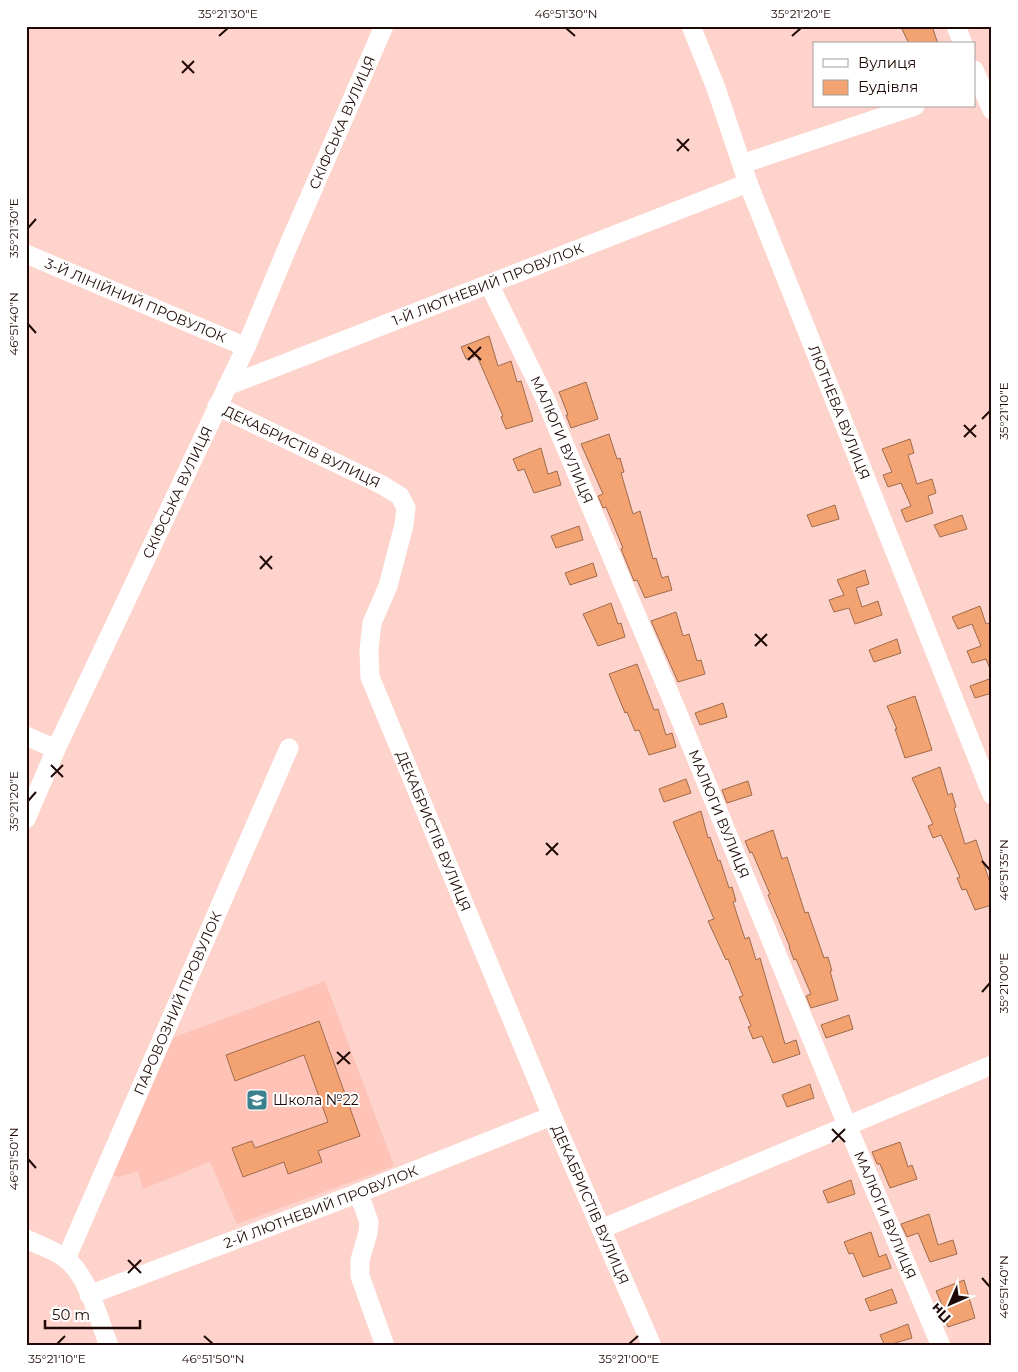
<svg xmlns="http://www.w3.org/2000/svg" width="1018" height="1372" viewBox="0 0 1018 1372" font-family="Montserrat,sans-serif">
<rect width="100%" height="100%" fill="#fdd3cb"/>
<!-- built -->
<path fill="#ffc2b6" d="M 325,981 L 394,1166 L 237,1224 L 210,1162 L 143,1189 L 138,1171 L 119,1177 L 112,1175 L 172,1038 Z"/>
<!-- building -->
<g fill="#f3a271" stroke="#9f6b4c">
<path d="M 909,26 L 932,26 L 938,44 L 909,44 L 902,29 Z"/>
<path d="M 489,336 L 498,366 L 511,361 L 517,382 L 521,381 L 533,421 L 506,429 L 501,417 L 503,416 L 477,356 L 466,359 L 461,347 Z"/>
<path d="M 586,382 L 598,419 L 571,428 L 566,415 L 568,415 L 559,392 Z"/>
<path d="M 609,434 L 617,459 L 620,458 L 624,472 L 621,473 L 633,514 L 640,511 L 653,559 L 656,558 L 662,578 L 668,576 L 672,590 L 645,598 L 637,580 L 634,581 L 621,549 L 623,548 L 606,507 L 603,508 L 598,496 L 603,494 L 581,444 Z"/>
<path d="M 910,439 L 914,453 L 908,455 L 917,484 L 932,479 L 936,493 L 928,496 L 933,513 L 906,522 L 901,510 L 911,506 L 901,483 L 888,487 L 883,475 L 892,472 L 882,449 Z"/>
<path d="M 541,448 L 548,474 L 557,471 L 561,485 L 534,493 L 524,469 L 518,471 L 513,459 Z"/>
<path d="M 835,505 L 839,519 L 812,527 L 807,515 Z"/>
<path d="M 962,515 L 967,529 L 940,537 L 934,525 Z"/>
<path d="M 579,526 L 583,540 L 556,548 L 551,536 Z"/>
<path d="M 593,563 L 597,576 L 570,585 L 565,573 Z"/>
<path d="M 865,570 L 869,584 L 856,588 L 862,607 L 878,601 L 882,615 L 855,624 L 849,608 L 834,612 L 829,600 L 844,595 L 837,580 Z"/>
<path d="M 611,603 L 618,624 L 621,623 L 625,637 L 598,646 L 583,614 Z"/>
<path d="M 980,606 L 986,624 L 992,622 L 991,671 L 986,659 L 972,663 L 967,651 L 981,646 L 972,624 L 958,629 L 952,617 Z"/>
<path d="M 676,612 L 683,636 L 689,634 L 697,661 L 701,660 L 705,674 L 678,682 L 651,621 Z"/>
<path d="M 897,639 L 901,653 L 874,662 L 869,650 Z"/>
<path d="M 637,664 L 654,710 L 658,709 L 666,735 L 672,733 L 676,747 L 649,755 L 639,730 L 635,731 L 627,712 L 625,713 L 609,674 Z"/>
<path d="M 992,678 L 992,693 L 975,698 L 970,686 Z"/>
<path d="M 915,696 L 932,750 L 905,758 L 895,729 L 897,729 L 887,706 Z"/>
<path d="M 723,703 L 727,717 L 700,725 L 695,713 Z"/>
<path d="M 940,767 L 948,795 L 952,793 L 956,807 L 954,808 L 965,844 L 976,840 L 992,889 L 992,905 L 975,910 L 966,889 L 962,890 L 957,878 L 960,877 L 941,835 L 933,838 L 928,826 L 933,824 L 912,778 Z"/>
<path d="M 686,779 L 691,793 L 664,802 L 659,789 Z"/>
<path d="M 748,781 L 752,795 L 727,803 L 722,790 Z"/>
<path d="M 701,811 L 708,838 L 710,837 L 718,861 L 720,860 L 729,888 L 732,887 L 736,901 L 733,902 L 745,939 L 749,937 L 756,960 L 760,958 L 785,1044 L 796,1040 L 800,1054 L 773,1063 L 762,1036 L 753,1039 L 748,1027 L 751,1026 L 739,997 L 743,996 L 728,959 L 726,960 L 708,921 L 714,919 L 673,822 Z"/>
<path d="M 773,830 L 782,859 L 787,857 L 805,913 L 808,912 L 824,958 L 828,957 L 832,971 L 830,971 L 838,1000 L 811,1008 L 806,996 L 811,994 L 796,959 L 794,960 L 789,947 L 790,947 L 768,895 L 770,894 L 752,852 L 750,853 L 745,841 Z"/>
<path d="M 849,1015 L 853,1029 L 826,1038 L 821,1025 Z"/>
<path d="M 319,1021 L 360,1136 L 318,1151 L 322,1162 L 288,1174 L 284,1162 L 243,1177 L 232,1148 L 252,1141 L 255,1148 L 328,1122 L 304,1055 L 235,1081 L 226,1055 Z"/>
<path d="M 810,1084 L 814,1098 L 787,1107 L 782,1095 Z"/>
<path d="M 900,1142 L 908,1167 L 912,1165 L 917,1179 L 890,1188 L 880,1164 L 877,1164 L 872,1152 Z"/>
<path d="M 851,1180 L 855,1194 L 828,1203 L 823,1191 Z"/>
<path d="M 929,1214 L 938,1245 L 953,1240 L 957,1254 L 930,1262 L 918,1233 L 907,1237 L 901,1224 Z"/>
<path d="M 871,1232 L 879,1257 L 886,1254 L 891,1268 L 863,1277 L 853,1253 L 849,1254 L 844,1242 Z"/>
<path d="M 964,1280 L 975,1318 L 948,1327 L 943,1315 L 946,1314 L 936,1291 Z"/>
<path d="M 892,1289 L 897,1303 L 870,1311 L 865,1299 Z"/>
<path d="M 908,1324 L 912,1338 L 885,1346 L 880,1335 Z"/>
</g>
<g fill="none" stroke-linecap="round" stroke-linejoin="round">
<!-- minor -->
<g stroke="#fff" stroke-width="19">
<path id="s1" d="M 691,26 L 716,88 L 748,183 L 992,795"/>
<path d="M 956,26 L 963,44"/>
<path d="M 974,70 L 992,110"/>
<path d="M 742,164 L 915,106"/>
<path id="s2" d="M 26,254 L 246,347"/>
<path id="s3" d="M 489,284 L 544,396 L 681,721 L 847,1125 L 941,1346"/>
<path id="s4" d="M 227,386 L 748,183"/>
<path id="s5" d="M 217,406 L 382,485 L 400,496 L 406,508 L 404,525 L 388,586 L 372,623 L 369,650 L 370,677 L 552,1116 L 652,1346"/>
<path d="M 26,736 L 56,749"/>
<path id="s6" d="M 26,819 L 56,749 L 246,347 L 286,251 L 384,26"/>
<path d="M 356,1194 L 363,1205 L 369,1222 L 368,1233 L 360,1260 L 360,1276 L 385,1346"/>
<path d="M 601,1229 L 992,1065"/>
<path d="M 26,1239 C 39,1245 54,1250 65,1258 C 88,1275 99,1320 109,1346"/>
<path id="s7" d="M 66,1259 L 289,748"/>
<path id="s8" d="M 89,1295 L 356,1194 L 552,1116"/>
</g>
</g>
<!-- ticks -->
<path fill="none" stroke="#1f0906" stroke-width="2" d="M 566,28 L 575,36M 219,36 L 228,28M 792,36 L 801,28M 182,61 L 194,73M 182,73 L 194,61M 677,139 L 689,151M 677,151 L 689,139M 28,228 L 36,219M 28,324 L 36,333M 468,347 L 481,360M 468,360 L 481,347M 982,419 L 990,411M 964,425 L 976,437M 964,437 L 976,425M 260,556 L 272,569M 260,569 L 272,556M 755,634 L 767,646M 755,646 L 767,634M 51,765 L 63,777M 51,777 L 63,765M 28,801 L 36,792M 546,843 L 558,855M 546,855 L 558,843M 982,861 L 990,870M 982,992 L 990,983M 337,1052 L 350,1064M 337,1064 L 350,1052M 832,1129 L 845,1142M 832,1142 L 845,1129M 28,1159 L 36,1168M 128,1260 L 141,1273M 128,1273 L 141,1260M 982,1278 L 990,1287M 204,1336 L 213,1344M 57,1344 L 65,1336M 629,1344 L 638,1336"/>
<!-- icons -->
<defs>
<g id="school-square" transform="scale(1.125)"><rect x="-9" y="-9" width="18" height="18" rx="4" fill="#3b808d" stroke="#fff"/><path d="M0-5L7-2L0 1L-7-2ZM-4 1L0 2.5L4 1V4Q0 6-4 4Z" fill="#fff"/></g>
</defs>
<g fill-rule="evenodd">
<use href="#school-square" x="257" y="1100"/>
</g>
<g text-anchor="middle" stroke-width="4" stroke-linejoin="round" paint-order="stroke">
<!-- street labels -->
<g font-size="14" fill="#1f0906" stroke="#fff">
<text dy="5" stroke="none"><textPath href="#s6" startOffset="765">СКІФСЬКА ВУЛИЦЯ</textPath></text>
<text dy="5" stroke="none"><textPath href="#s4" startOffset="280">1-Й ЛЮТНЕВИЙ ПРОВУЛОК</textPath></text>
<text dy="5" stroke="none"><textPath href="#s2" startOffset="119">3-Й ЛІНІЙНИЙ ПРОВУЛОК</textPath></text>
<text dy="5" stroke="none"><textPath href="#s1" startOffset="414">ЛЮТНЕВА ВУЛИЦЯ</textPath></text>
<text dy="5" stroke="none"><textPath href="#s3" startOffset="172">МАЛЮГИ ВУЛИЦЯ</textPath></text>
<text dy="5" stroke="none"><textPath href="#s5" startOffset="94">ДЕКАБРИСТІВ ВУЛИЦЯ</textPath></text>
<text dy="5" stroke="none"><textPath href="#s6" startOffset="360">СКІФСЬКА ВУЛИЦЯ</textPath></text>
<text dy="5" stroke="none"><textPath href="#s3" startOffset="578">МАЛЮГИ ВУЛИЦЯ</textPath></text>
<text dy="5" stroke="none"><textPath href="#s5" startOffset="559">ДЕКАБРИСТІВ ВУЛИЦЯ</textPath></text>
<text dy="5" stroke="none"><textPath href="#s7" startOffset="279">ПАРОВОЗНИЙ ПРОВУЛОК</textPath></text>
<text dy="5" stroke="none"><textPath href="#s5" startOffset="964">ДЕКАБРИСТІВ ВУЛИЦЯ</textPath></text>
<text dy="5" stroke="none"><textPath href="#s8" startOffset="248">2-Й ЛЮТНЕВИЙ ПРОВУЛОК</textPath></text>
<text dy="5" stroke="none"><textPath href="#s3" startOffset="1012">МАЛЮГИ ВУЛИЦЯ</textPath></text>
</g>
<!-- poi labels -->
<g font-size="14" fill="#1f0906" stroke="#fff" text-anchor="start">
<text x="273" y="1105">Школа №22</text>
</g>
</g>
<!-- border -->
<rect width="1018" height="1372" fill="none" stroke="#ffffff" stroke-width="55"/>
<!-- legend -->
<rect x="813" y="42" width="162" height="65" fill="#ffffff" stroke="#a59d9b"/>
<rect x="823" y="59" width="25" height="8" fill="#ffffff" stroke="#a59d9b"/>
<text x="858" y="68" font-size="15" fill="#1f0906">Вулиця</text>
<rect x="823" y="80" width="25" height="15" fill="#f3a271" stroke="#a59d9b"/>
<text x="858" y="92" font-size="15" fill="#1f0906">Будівля</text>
<!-- north arrow -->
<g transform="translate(950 1304) rotate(225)" stroke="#ffffff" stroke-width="4" paint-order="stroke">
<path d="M0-4L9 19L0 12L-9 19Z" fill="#1f0906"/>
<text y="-8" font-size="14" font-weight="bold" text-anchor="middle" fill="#1f0906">Пн</text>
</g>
<!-- scale -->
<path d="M45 1320v8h95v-8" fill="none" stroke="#1f0906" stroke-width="2.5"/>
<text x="52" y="1320" font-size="15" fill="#1f0906" stroke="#ffffff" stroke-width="4" paint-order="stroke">50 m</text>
<rect x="28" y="28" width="962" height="1316" fill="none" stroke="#1f0906" stroke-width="2"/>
<g font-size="12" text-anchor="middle" fill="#1f0906">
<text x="228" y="18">35°21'30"E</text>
<text x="566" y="18">46°51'30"N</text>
<text x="801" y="18">35°21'20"E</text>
<text transform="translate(14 228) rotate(-90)" y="4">35°21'30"E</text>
<text transform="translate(14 324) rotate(-90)" y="4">46°51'40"N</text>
<text transform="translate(1004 411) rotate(-90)" y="4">35°21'10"E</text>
<text transform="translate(14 801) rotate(-90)" y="4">35°21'20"E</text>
<text transform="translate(1004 870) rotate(-90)" y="4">46°51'35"N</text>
<text transform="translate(1004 983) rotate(-90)" y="4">35°21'00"E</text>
<text transform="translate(14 1159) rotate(-90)" y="4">46°51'50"N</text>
<text transform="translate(1004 1287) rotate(-90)" y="4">46°51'40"N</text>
<text x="57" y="1363">35°21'10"E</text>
<text x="213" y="1363">46°51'50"N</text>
<text x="629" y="1363">35°21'00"E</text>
</g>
</svg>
